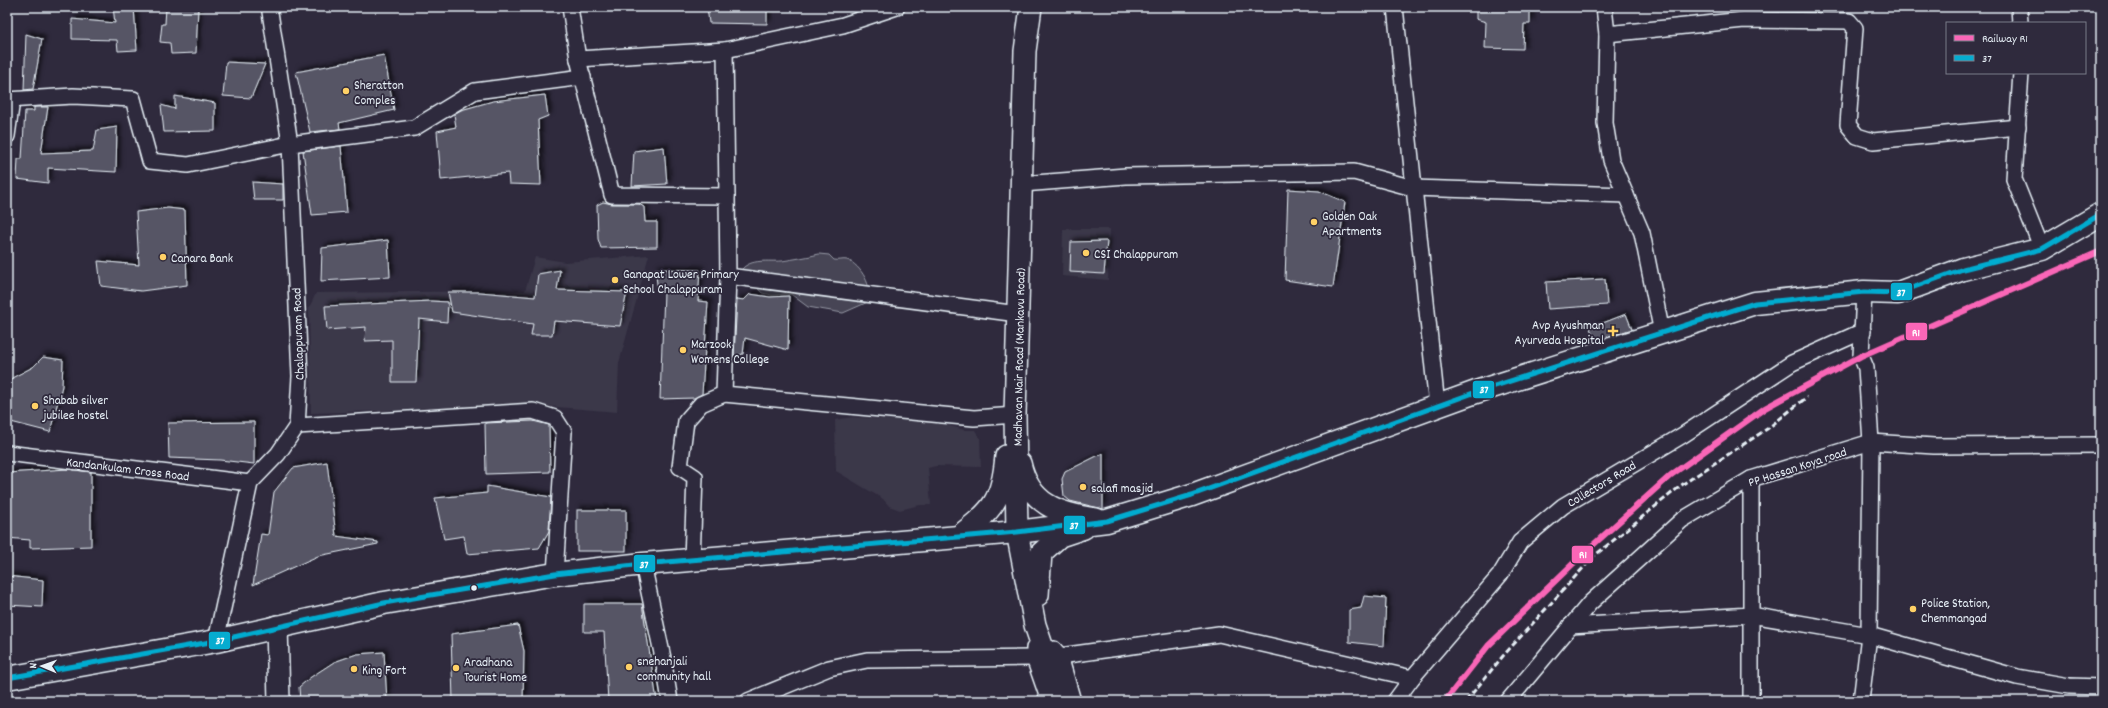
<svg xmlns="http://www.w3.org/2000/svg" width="2108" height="708" viewBox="0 0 2108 708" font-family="Dekko,sans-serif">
<defs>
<filter id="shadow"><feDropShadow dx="3.5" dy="-3.5" stdDeviation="2" flood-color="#0009"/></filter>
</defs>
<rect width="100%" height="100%" fill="#2f2a3d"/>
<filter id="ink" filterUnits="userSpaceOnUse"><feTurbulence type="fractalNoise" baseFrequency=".025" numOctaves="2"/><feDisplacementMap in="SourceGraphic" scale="8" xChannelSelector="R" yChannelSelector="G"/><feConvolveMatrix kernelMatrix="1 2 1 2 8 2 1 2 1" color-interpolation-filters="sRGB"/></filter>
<g filter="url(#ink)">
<!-- built -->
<g fill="#3b3749">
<path d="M 1063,229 L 1110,229 L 1108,280 L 1062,276 Z"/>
<path d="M 649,255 L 619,363 L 617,412 L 545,406 L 311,413 L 309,308 L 316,293 L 525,291 L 535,257 L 565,262 Z"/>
<path d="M 853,417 L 939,422 L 964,430 L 975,430 L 980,438 L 981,467 L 936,466 L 928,468 L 931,505 L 920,505 L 900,510 L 889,506 L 883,499 L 836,471 L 835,420 Z"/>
</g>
<!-- green -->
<path fill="#464455" stroke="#979aa6" d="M 819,254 L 829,255 L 834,260 C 839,261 843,259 847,260 C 861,265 874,288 868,302 L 843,313 L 808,307 L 792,295 L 786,294 L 772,295 L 762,293 L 741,270 C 751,258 768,262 782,261 C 794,259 808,257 819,254 Z"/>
<!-- building -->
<g fill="#575565" stroke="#e8f1f8" filter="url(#shadow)">
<path d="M 113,7 L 134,7 L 137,50 L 118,51 L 117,40 L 72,39 L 72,19 L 115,23 Z"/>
<path d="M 166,7 L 198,7 L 196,53 L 171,54 L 170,43 L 160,42 L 162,24 L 165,24 Z"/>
<path d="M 707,7 L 767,7 L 767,24 L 709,23 Z"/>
<path d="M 1476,7 L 1530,7 L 1530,24 L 1524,24 L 1523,49 L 1485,48 L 1486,22 L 1476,19 Z"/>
<path d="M 26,34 L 42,39 L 33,89 L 24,90 Z"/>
<path d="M 384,55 L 394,110 L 339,123 L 340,129 L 310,132 L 296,72 Z"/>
<path d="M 226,62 L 265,64 L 251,98 L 223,96 Z"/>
<path d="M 545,95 L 548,116 L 538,120 L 541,185 L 509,184 L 508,173 L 441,180 L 437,131 L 456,127 L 454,114 L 461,110 L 493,101 Z"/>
<path d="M 175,96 L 215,103 L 215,131 L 164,132 L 161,105 L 175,109 Z"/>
<path d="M 34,107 L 48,107 L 41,153 L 93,151 L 97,130 L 117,127 L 116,172 L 48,168 L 48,183 L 17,179 L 18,159 L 22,159 L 25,111 L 34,111 Z"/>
<path d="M 341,146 L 347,212 L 312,215 L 303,151 Z"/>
<path d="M 664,147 L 667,184 L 632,186 L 634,151 Z"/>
<path d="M 252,182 L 283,184 L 283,200 L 254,200 Z"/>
<path d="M 1288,189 L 1319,191 L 1345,202 L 1333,287 L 1285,280 Z"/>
<path d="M 603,202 L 612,204 L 639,204 L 644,207 L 645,222 L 657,222 L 657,247 L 601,248 L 598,239 L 597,205 Z"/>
<path d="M 168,208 L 185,210 L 187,285 L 141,291 L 101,286 L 98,261 L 139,265 L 136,212 Z"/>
<path d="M 388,240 L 390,277 L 321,281 L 322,248 Z"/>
<path d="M 1107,241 L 1104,274 L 1070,272 L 1071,242 Z"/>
<path d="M 655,269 L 700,270 L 698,301 L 708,302 L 702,394 L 694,398 L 660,399 L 664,292 L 658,291 Z"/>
<path d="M 560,270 L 557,290 L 627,292 L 620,326 L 554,321 L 552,335 L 531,335 L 533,324 L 452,312 L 448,292 L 480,292 L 535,297 L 538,274 Z"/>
<path d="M 1605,279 L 1607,305 L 1548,309 L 1546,282 Z"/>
<path d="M 750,294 L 770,297 L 789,296 L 788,350 L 745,338 L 743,354 L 734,356 L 737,299 L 744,300 Z"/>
<path d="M 431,301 L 448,302 L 447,322 L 419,319 L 416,382 L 392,382 L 392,340 L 365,341 L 366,327 L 327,330 L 325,306 Z"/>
<path d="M 1626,314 L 1632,329 L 1595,341 L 1590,328 Z"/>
<path d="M 43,357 L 63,360 L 62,386 L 50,432 L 7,421 L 7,387 L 12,378 L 33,367 Z"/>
<path d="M 533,421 L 549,425 L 550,472 L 486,474 L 485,423 Z"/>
<path d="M 254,422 L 254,464 L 220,460 L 169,458 L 168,423 Z"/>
<path d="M 1103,453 L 1103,509 L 1070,501 L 1064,496 L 1062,479 L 1065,472 Z"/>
<path d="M 327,462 L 336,536 L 378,542 L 378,544 L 318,556 L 253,585 L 261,534 L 268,535 L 274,492 L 293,468 Z"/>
<path d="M 67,469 L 91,472 L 91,546 L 30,548 L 30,540 L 7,538 L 7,473 Z"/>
<path d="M 487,486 L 551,497 L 549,531 L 539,548 L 467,554 L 464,536 L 444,539 L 435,498 L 487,493 Z"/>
<rect x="577" y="510" width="49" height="41"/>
<path d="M 7,576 L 43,580 L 42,607 L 7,605 Z"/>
<path d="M 1364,596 L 1386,598 L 1384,646 L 1349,642 L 1349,610 L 1361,608 Z"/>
<path d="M 584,604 L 642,604 L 657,701 L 608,701 L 604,632 L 584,632 Z"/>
<path d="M 518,625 L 524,651 L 523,701 L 453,701 L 451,634 Z"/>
<path d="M 384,652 L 387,701 L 300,701 L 299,687 L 311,677 L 334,662 L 357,654 Z"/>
</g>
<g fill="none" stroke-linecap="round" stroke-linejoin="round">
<!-- street casing -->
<g stroke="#e8f1f8" stroke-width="18">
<g id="street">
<path d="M 570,7 L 578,59 L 612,195 L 727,196 L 728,276 L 1018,314"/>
<path d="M 1395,7 L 1437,406"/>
<path d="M 1604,7 L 1607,34 L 1605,123 L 1611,160 L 1642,233 L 1662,333"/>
<path d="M 2019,7 L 2020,23"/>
<path d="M 1607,34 L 1744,20 L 1849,21 L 1855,28 L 1848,125 L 1857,136 L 1873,141 L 2018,127"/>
<path d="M 725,50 L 727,196"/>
<path d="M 578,59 L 725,50 L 843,25 L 897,7"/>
<path d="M 2021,73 L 2014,179 L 2042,249"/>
<path d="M 7,100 L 73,96 L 133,99 L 150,161 L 188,165 L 290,144 L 414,128 L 475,91 L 583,77"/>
<path d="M 7,136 L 12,100"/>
<path d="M 1022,184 L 1126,176 L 1354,172 L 1413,188 L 1626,195"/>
<path d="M 728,276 L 724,394 L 974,418 L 1015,415"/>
<path d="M 297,426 L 533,411 L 555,418 L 564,432 L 555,574"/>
<path d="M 7,453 L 250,483"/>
<path d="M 692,560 L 695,477 L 680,467 L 686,421 L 701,404 L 724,394"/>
<path d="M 643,564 L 663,658 L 670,701"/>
<path d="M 1570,626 L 1751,615 L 1751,479"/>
<path d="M 216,641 L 250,483 L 278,454 L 297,426 L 300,376 L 290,144 L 270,12 L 271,7"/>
<path d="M 1034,648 L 1034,658 L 1049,701"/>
<path d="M 1054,649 L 1060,656 L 1073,701"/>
<path d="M 1060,656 L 1219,634 L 1412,678"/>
<path d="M 748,701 L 829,668 L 867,660 L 1034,658"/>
<path d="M 1395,701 L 1412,678 L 1500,575 L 1520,542 L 1563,506 L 1683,435 L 1792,363 L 1863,331"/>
<path d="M 1508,701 L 1590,603 L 1682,520 L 1751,479 L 1871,442 L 1934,446 L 2101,445"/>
<path d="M 1751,701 L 1751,615 L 1869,635 L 2017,677 L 2069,686 L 2101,687"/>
<path d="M 1861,701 L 1869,635 L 1871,442 L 1866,368 L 1861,356 L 1864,292"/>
</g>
</g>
<!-- secondary casing -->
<g stroke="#e8f1f8" stroke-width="24">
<g id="secondary">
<path d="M 1031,7 L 1025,51 L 1015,415 L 1017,532 L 1035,625 L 1061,701"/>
<path d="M 1020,463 C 1029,504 1058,514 1096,519"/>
<path d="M 958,537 C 993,509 1002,502 1006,456"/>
<path d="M 1038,595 L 1041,553 L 1060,536 L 1084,528"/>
<path d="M 277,626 L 279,701"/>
</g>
</g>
<!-- primary casing -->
<g stroke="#e8f1f8" stroke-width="25">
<path id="primary" d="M 7,678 L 216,641 L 384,603 L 555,574 L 643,564 L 1017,532 L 1107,521 L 1192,495 L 1476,392 L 1755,303 L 1864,292 L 1898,293 L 1963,269 L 2042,249 L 2101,214"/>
</g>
<!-- street -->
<use href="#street" stroke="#2f2a3d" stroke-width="15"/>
<!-- secondary -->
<use href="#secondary" stroke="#2f2a3d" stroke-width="21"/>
<!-- primary -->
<use href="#primary" stroke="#2f2a3d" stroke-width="22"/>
<!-- rail -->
<path stroke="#e8f1f8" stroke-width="3" stroke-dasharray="6 3" stroke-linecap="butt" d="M 1466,701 L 1503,656 L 1594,556 L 1683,484 L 1767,429 L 1807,397"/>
<!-- bus-1 casing -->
<g stroke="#2f2a3d" stroke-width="8">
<path id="bus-1" d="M 7,678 L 216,641 L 384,603 L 555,574 L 643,564 L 1017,532 L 1107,521 L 1192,495 L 1476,392 L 1755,303 L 1864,292 L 1898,293 L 1963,269 L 2042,249 L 2101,214"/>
</g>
<!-- bus-1 -->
<use href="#bus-1" stroke="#06acd0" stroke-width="5"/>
<!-- rail-1 casing -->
<g stroke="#2f2a3d" stroke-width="9">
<path id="rail-1" d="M 1445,701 L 1488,646 L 1583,554 L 1671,475 L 1765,408 L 1861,356 L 2101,251"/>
</g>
<!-- rail-1 -->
<use href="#rail-1" stroke="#fa66b7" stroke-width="6"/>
</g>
</g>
<!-- markers -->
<g fill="#ffd166" stroke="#2f2a3d" stroke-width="1.5">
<circle cx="346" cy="91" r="4"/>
<circle cx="1314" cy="222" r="4"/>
<circle cx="1086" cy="253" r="4"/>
<circle cx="163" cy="257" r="4"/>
<circle cx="615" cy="280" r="4"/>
<path d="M1611 325h4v4h4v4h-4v4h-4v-4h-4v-4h4z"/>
<circle cx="683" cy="350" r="4"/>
<circle cx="35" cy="406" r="4"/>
<circle cx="1083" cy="487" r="4"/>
<circle cx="1913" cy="609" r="4"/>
<circle cx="629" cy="667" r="4"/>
<circle cx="456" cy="668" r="4"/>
<circle cx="354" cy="669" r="4"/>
</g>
<circle fill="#e8f1f8" stroke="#2f2a3d" stroke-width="1.5" cx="474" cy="588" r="3.5"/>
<g text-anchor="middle" stroke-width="3.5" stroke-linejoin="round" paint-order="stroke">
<!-- poi labels -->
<g font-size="13" fill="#e8f1f8" stroke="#2f2a3d" text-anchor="start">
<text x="354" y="89">Sheratton<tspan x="354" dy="15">Comples</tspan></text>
<text x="1322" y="220">Golden Oak<tspan x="1322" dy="15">Apartments</tspan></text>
<text x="1094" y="258">CSI Chalappuram</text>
<text x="171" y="262">Canara Bank</text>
<text x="623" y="278">Ganapat Lower Primary<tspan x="623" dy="15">School Chalappuram</tspan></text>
<text x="1604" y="329" text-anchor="end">Avp Ayushman<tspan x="1604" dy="15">Ayurveda Hospital</tspan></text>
<text x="691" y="348">Marzook<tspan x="691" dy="15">Womens College</tspan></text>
<text x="43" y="404">Shabab silver<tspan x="43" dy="15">jubilee hostel</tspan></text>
<text x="1091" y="492">salafi masjid</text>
<text x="1921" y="607">Police Station,<tspan x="1921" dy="15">Chemmangad</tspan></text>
<text x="637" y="665">snehanjali<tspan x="637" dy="15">community hall</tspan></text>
<text x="464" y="666">Aradhana<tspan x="464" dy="15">Tourist Home</tspan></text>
<text x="362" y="674">King Fort</text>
</g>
<!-- street labels -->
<g font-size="13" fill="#e8f1f8" stroke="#2f2a3d">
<text transform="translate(297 334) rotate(-92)" y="5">Chalappuram Road</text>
<text transform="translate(1018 357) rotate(-89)" y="5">Madhavan Nair Road (Mankavu Road)</text>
<text transform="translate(1797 466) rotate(-18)" y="5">PP Hassan Koya road</text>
<text transform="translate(128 468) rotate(7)" y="5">Kandankulam Cross Road</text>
<text transform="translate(1601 483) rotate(-31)" y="5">Collectors Road</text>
</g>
</g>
<g stroke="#2f2a3d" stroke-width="1.5">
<rect x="1890" y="282" width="23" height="19" rx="4" fill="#06acd0"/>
<rect x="1905" y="322" width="23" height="19" rx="4" fill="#fa66b7"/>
<rect x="1472" y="380" width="23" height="19" rx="4" fill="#06acd0"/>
<rect x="1063" y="515" width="23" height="20" rx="4" fill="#06acd0"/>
<rect x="1571" y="545" width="23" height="19" rx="4" fill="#fa66b7"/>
<rect x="633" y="554" width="23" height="19" rx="4" fill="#06acd0"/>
<rect x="208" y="631" width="23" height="19" rx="4" fill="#06acd0"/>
</g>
<g font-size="11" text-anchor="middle" font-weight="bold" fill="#fff">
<text x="1901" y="296">37</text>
<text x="1916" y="336">R1</text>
<text x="1484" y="393">37</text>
<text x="1074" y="529">37</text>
<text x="1583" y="558">R1</text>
<text x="644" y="568">37</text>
<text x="220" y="644">37</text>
</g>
<!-- margin -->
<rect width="2108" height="708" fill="none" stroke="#2f2a3d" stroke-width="24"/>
<rect x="12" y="12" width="2084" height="684" fill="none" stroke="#e8f1f8" stroke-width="1.5" filter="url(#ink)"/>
<!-- legend -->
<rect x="1946" y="22" width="140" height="52" fill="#2f2a3d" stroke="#797a88"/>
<rect x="1954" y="35" width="20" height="6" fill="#fa66b7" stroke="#797a88"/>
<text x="1982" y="42" font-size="12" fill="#e8f1f8">Railway R1</text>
<rect x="1954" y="55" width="20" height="6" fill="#06acd0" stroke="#797a88"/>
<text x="1982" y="62" font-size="12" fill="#e8f1f8">37</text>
<!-- north arrow -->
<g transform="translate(42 666) rotate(272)" stroke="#2f2a3d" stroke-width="3" paint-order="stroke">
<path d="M0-3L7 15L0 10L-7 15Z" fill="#e8f1f8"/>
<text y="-6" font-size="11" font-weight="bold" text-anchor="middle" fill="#e8f1f8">N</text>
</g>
</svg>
